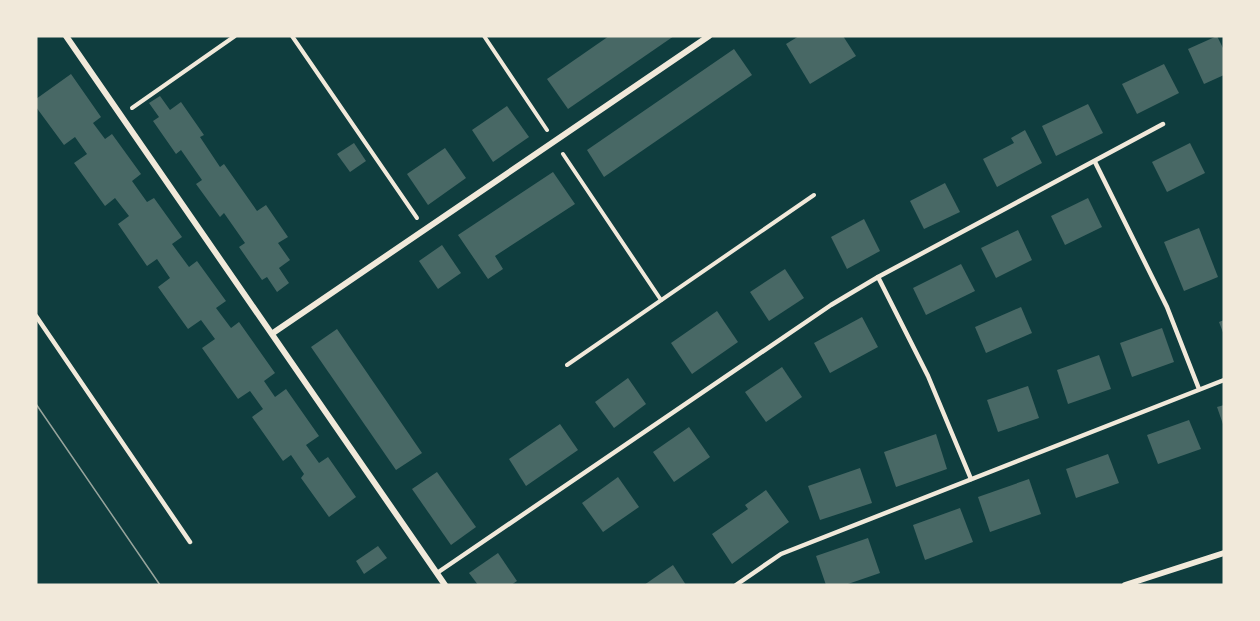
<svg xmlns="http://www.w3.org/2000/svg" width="1260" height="621" viewBox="0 0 1260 621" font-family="'Crimson Pro',serif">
<rect width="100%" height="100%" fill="#0f3d3e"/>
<!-- building -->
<g fill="#486865">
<path d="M 609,36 L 674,36 L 568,109 L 547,79 Z"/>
<path d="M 799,36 L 843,36 L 856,56 L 810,84 L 786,44 Z"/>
<path d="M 1217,36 L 1224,50 L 1224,75 L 1204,84 L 1188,49 Z"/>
<path d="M 734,49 L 752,75 L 604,177 L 587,150 Z"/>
<path d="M 1164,64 L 1179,93 L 1137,114 L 1122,84 Z"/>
<path d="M 71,74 L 101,117 L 93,123 L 105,139 L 112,134 L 141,174 L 132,181 L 147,202 L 154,198 L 182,237 L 172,244 L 189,267 L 197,261 L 226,301 L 216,308 L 231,328 L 239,322 L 275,373 L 264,381 L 275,397 L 286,389 L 319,436 L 306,445 L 319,463 L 328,457 L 356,497 L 329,517 L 301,478 L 304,474 L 291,455 L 283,461 L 252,417 L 263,409 L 250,391 L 238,399 L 202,348 L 215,339 L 201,320 L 188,329 L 158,287 L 170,278 L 157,259 L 147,266 L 118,224 L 129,216 L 115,198 L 105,206 L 74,163 L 87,154 L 75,137 L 64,145 L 36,107 L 36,99 Z"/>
<path d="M 160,96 L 170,110 L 181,102 L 204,135 L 200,137 L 220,167 L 224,164 L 257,211 L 266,205 L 288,237 L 278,243 L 290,260 L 279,268 L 289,283 L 277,292 L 267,277 L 262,280 L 239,247 L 245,243 L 224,213 L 220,217 L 196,184 L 202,180 L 181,150 L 176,154 L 153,121 L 159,117 L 149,103 Z"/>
<path d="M 1088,104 L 1103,133 L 1056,156 L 1042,126 Z"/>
<path d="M 507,106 L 529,137 L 493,162 L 472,130 Z"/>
<path d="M 1025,130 L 1042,163 L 997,187 L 983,159 L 1014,143 L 1011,138 Z"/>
<path d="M 354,143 L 366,161 L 350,172 L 337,154 Z"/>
<path d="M 1190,143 L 1205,173 L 1167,192 L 1152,162 Z"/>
<path d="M 445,148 L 466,178 L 428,205 L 407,174 Z"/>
<path d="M 553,172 L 575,204 L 495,256 L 503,269 L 488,279 L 458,235 Z"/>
<path d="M 945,183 L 960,212 L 924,229 L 910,201 Z"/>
<path d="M 1088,198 L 1102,227 L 1065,245 L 1051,216 Z"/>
<path d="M 864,219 L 880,251 L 847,269 L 831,237 Z"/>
<path d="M 1199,228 L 1218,277 L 1184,291 L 1164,242 Z"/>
<path d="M 1018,230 L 1032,260 L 996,278 L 981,248 Z"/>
<path d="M 442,245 L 461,273 L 438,289 L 419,261 Z"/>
<path d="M 961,264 L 975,291 L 926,315 L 913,288 Z"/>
<path d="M 785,269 L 804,298 L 769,321 L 750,292 Z"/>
<path d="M 1021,307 L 1032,333 L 986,353 L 975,327 Z"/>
<path d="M 717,311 L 738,342 L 692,374 L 671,343 Z"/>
<path d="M 862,317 L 878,347 L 830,373 L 814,343 Z"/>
<path d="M 1224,320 L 1224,335 L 1219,322 Z"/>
<path d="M 1162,328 L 1174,362 L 1132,377 L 1120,343 Z"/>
<path d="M 337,329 L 422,453 L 396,470 L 311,347 Z"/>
<path d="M 1099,355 L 1111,389 L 1068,404 L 1057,370 Z"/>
<path d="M 782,367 L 802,397 L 766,422 L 745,392 Z"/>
<path d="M 628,378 L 646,404 L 614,428 L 595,402 Z"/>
<path d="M 1028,386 L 1039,418 L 998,432 L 987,400 Z"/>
<path d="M 1224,405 L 1224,427 L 1217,407 Z"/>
<path d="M 1189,420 L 1201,449 L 1158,464 L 1147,435 Z"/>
<path d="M 560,424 L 578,450 L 526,486 L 509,459 Z"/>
<path d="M 689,427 L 710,457 L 674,482 L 653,452 Z"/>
<path d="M 936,434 L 947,469 L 896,487 L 884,452 Z"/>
<path d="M 1108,454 L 1119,483 L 1076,498 L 1066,469 Z"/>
<path d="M 860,468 L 872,503 L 820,520 L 808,486 Z"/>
<path d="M 437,472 L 476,527 L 451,545 L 412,489 Z"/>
<path d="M 618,477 L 639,507 L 603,532 L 582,503 Z"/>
<path d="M 1029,479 L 1041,514 L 990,532 L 978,497 Z"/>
<path d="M 766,490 L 789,522 L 732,564 L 712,534 L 748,509 L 745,505 Z"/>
<path d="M 960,508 L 973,542 L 925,560 L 913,525 Z"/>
<path d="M 868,538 L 880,573 L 845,585 L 826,585 L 816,556 Z"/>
<path d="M 378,546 L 387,558 L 364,574 L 356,561 Z"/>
<path d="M 498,553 L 517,581 L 511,585 L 478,585 L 469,573 Z"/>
<path d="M 673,565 L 686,585 L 644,585 Z"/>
</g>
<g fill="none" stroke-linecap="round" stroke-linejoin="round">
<!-- path -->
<g stroke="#f1e9da" stroke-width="4">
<path d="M 292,36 L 417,218"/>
<path d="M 484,36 L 547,130"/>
<path d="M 132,108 L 235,36"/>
<path d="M 563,154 L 661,300"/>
<path d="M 567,365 L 814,195"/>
</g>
<!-- service -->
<g stroke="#f1e9da" stroke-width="4.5">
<path d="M 1095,162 L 1167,307 L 1199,389"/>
<path d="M 878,277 L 928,376 L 971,479"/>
<path d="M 36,316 L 190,542"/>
<path d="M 437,573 L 831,305 L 878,277 L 1163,124"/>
<path d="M 736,585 L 781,554 L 1224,380"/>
</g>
<!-- minor -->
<g stroke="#f1e9da" stroke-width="6">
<path d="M 66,36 L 445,585"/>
<path d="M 273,333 L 709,36"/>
<path d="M 1125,585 L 1224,553"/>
</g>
<!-- tram -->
<path stroke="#97a49c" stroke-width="1.5" d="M 36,404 L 160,585"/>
</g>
<!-- border -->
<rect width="1260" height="621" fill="none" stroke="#f1e9da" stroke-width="75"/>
</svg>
